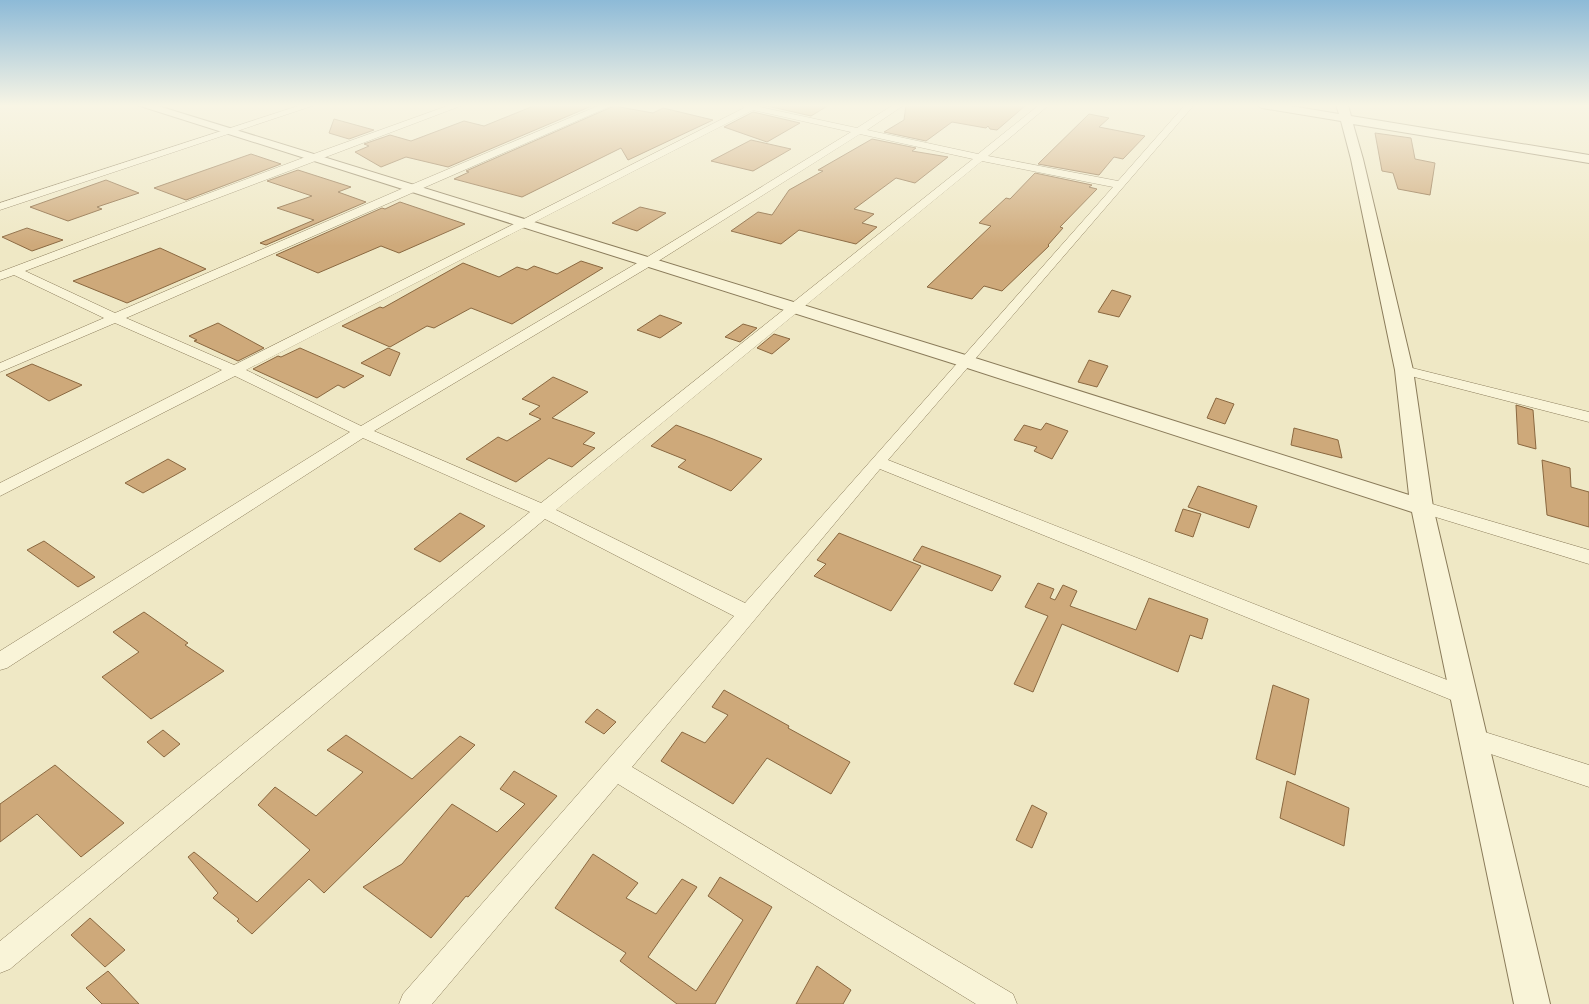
<svg xmlns="http://www.w3.org/2000/svg" width="1589" height="1004" viewBox="0 0 1589 1004" font-family="Georgia,serif">
<rect width="100%" height="100%" fill="#efe8c5"/>
<!-- building -->
<g fill="#cea97a" stroke="#8a6840">
<path d="M 536,105 L 594,105 L 448,167 L 406,157 L 381,167 L 355,152 L 369,146 L 364,144 L 390,135 L 411,141 L 464,121 L 484,126 Z"/>
<path d="M 763,105 L 829,105 L 811,116 Z"/>
<path d="M 906,105 L 1026,105 L 997,130 L 990,129 L 988,126 L 986,128 L 952,122 L 926,141 L 884,132 L 904,120 Z"/>
<path d="M 614,106 L 653,113 L 663,108 L 713,120 L 628,160 L 621,148 L 522,197 L 454,179 L 469,172 L 466,171 Z"/>
<path d="M 753,112 L 800,123 L 767,142 L 724,127 Z"/>
<path d="M 1089,114 L 1109,118 L 1099,127 L 1145,136 L 1123,159 L 1114,157 L 1099,175 L 1038,164 Z"/>
<path d="M 334,119 L 374,130 L 349,139 L 329,133 Z"/>
<path d="M 1375,133 L 1411,138 L 1415,159 L 1435,163 L 1430,195 L 1398,189 L 1393,173 L 1382,171 Z"/>
<path d="M 872,139 L 916,148 L 912,151 L 948,157 L 915,183 L 896,178 L 854,209 L 874,214 L 862,223 L 877,227 L 856,244 L 799,230 L 781,244 L 731,231 L 758,212 L 772,215 L 789,190 L 823,171 L 818,170 Z"/>
<path d="M 751,140 L 791,149 L 753,171 L 711,161 Z"/>
<path d="M 251,154 L 281,164 L 186,200 L 154,188 Z"/>
<path d="M 298,170 L 351,187 L 338,192 L 366,202 L 266,245 L 260,243 L 314,220 L 277,208 L 312,196 L 267,181 Z"/>
<path d="M 1035,173 L 1092,185 L 1089,187 L 1097,189 L 1060,227 L 1063,228 L 1048,245 L 1049,246 L 1002,291 L 984,286 L 972,299 L 927,287 L 991,226 L 979,223 L 1006,198 L 1010,199 Z"/>
<path d="M 106,180 L 139,193 L 97,207 L 102,209 L 68,221 L 30,207 Z"/>
<path d="M 400,202 L 465,224 L 399,253 L 381,246 L 318,273 L 276,255 L 382,208 L 385,209 Z"/>
<path d="M 640,207 L 666,213 L 637,231 L 612,223 Z"/>
<path d="M 27,228 L 63,240 L 32,251 L 2,237 Z"/>
<path d="M 160,248 L 206,269 L 127,303 L 73,281 Z"/>
<path d="M 581,261 L 603,268 L 512,324 L 471,308 L 434,328 L 427,326 L 390,347 L 342,326 L 380,307 L 383,308 L 463,263 L 499,277 L 517,267 L 527,270 L 534,266 L 557,274 Z"/>
<path d="M 1112,290 L 1131,296 L 1119,317 L 1098,312 Z"/>
<path d="M 660,315 L 682,323 L 660,338 L 637,330 Z"/>
<path d="M 218,323 L 264,348 L 238,361 L 194,341 L 197,340 L 189,336 Z"/>
<path d="M 743,324 L 757,328 L 740,342 L 725,337 Z"/>
<path d="M 774,334 L 790,339 L 772,354 L 757,348 Z"/>
<path d="M 300,348 L 364,376 L 344,388 L 338,385 L 317,398 L 253,369 L 278,356 L 281,357 Z"/>
<path d="M 388,348 L 400,353 L 390,376 L 361,363 Z"/>
<path d="M 1089,360 L 1108,366 L 1097,387 L 1078,382 Z"/>
<path d="M 32,364 L 82,385 L 49,401 L 6,375 Z"/>
<path d="M 553,377 L 588,392 L 552,418 L 595,433 L 583,444 L 595,448 L 572,467 L 549,458 L 516,482 L 466,459 L 498,437 L 507,441 L 541,419 L 529,414 L 540,406 L 522,399 Z"/>
<path d="M 1216,398 L 1234,404 L 1225,424 L 1207,418 Z"/>
<path d="M 1516,405 L 1533,410 L 1536,449 L 1518,444 Z"/>
<path d="M 1046,423 L 1068,431 L 1052,459 L 1034,451 L 1037,447 L 1014,440 L 1024,425 L 1041,430 Z"/>
<path d="M 676,425 L 713,439 L 762,459 L 731,491 L 678,467 L 686,460 L 651,446 Z"/>
<path d="M 1294,428 L 1338,440 L 1342,458 L 1291,445 Z"/>
<path d="M 168,459 L 186,469 L 143,493 L 125,483 Z"/>
<path d="M 1542,460 L 1570,468 L 1571,487 L 1589,492 L 1589,527 L 1547,515 Z"/>
<path d="M 1198,486 L 1257,506 L 1249,528 L 1188,507 Z"/>
<path d="M 1183,509 L 1201,514 L 1193,537 L 1175,531 Z"/>
<path d="M 460,513 L 485,526 L 440,562 L 414,549 Z"/>
<path d="M 839,533 L 921,566 L 891,611 L 814,576 L 826,564 L 817,560 Z"/>
<path d="M 44,541 L 95,577 L 78,587 L 27,550 Z"/>
<path d="M 922,546 L 978,567 L 1001,576 L 992,591 L 913,560 Z"/>
<path d="M 1038,583 L 1054,589 L 1050,598 L 1055,600 L 1063,585 L 1077,591 L 1070,606 L 1136,630 L 1149,598 L 1208,619 L 1202,639 L 1190,635 L 1178,672 L 1062,624 L 1033,692 L 1014,684 L 1048,616 L 1025,607 Z"/>
<path d="M 144,612 L 188,643 L 185,645 L 224,671 L 151,719 L 102,677 L 139,652 L 113,632 Z"/>
<path d="M 1273,685 L 1309,699 L 1295,775 L 1256,759 Z"/>
<path d="M 724,690 L 789,726 L 788,728 L 850,762 L 831,794 L 767,758 L 733,804 L 661,761 L 682,732 L 705,743 L 728,715 L 712,707 Z"/>
<path d="M 597,709 L 616,722 L 604,734 L 585,722 Z"/>
<path d="M 163,730 L 180,744 L 164,757 L 147,742 Z"/>
<path d="M 346,735 L 412,779 L 460,736 L 475,745 L 324,893 L 309,879 L 252,934 L 237,921 L 239,919 L 213,898 L 218,893 L 188,857 L 194,852 L 257,902 L 310,850 L 258,805 L 275,787 L 316,816 L 363,772 L 327,750 Z"/>
<path d="M 55,765 L 124,823 L 81,857 L 37,814 L 0,842 L 0,804 Z"/>
<path d="M 514,771 L 557,796 L 468,897 L 466,896 L 431,938 L 363,887 L 402,864 L 452,804 L 497,832 L 525,804 L 500,789 Z"/>
<path d="M 1287,781 L 1349,808 L 1344,846 L 1280,818 Z"/>
<path d="M 1032,805 L 1047,813 L 1032,848 L 1016,840 Z"/>
<path d="M 593,854 L 638,883 L 626,898 L 656,914 L 682,879 L 697,887 L 648,957 L 696,991 L 743,920 L 708,896 L 720,877 L 772,907 L 715,1004 L 677,1004 L 620,961 L 626,953 L 555,908 Z"/>
<path d="M 90,918 L 125,950 L 105,967 L 71,935 Z"/>
<path d="M 817,966 L 851,990 L 843,1004 L 796,1004 Z"/>
<path d="M 108,971 L 139,1004 L 102,1004 L 86,988 Z"/>
</g>
<g fill="none" stroke-linecap="round" stroke-linejoin="round">
<!-- minor casing -->
<g stroke="#8a7b5a" stroke-width="1">
<g id="minor">
<path d="M 301,105 L 315,105 L 0,210 L 0,203 Z"/>
<path d="M 450,105 L 463,105 L 25,271 L 115,313 L 406,187 L 600,105 L 613,105 L 126,318 L 234,365 L 744,108 L 741,105 L 761,105 L 760,107 L 857,128 L 893,105 L 904,105 L 867,130 L 978,154 L 1039,105 L 1049,105 L 988,156 L 1118,181 L 1185,105 L 1194,105 L 888,460 L 1470,689 L 1473,695 L 1470,701 L 1462,704 L 1454,701 L 880,469 L 632,767 L 1013,994 L 1017,1004 L 976,1004 L 618,784 L 432,1004 L 399,1004 L 403,994 L 734,616 L 545,519 L 10,969 L 0,973 L 0,941 L 530,512 L 363,438 L 7,668 L 0,670 L 0,651 L 350,432 L 235,376 L 0,496 L 0,483 L 222,370 L 115,323 L 0,372 L 0,363 L 104,318 L 14,275 L 0,280 L 0,272 L 308,156 ZM 753,110 L 851,132 L 644,259 L 361,426 L 246,370 ZM 860,134 L 973,159 L 541,503 L 374,431 L 652,265 ZM 982,161 L 1113,187 L 745,603 L 556,510 Z"/>
<path d="M 1404,366 L 1589,412 L 1589,422 L 1399,373 L 1397,370 L 1399,367 Z"/>
<path d="M 1422,501 L 1589,550 L 1589,564 L 1416,511 L 1413,507 L 1416,503 Z"/>
<path d="M 1472,728 L 1589,765 L 1589,787 L 1464,745 L 1461,738 L 1464,731 Z"/>
</g>
</g>
<!-- tertiary casing -->
<g stroke="#8a7b5a" stroke-width="2">
<path id="tertiary" d="M 137,105 L 155,105 L 972,357 L 1409,495 L 1395,370 L 1351,159 L 1341,121 L 1262,108 L 1257,105 L 1285,105 L 1339,114 L 1336,105 L 1348,105 L 1351,116 L 1589,155 L 1589,163 L 1353,124 L 1363,159 L 1413,370 L 1433,507 L 1550,1004 L 1514,1004 L 1412,512 L 958,365 Z"/>
</g>
<!-- minor -->
<use href="#minor" fill="#f9f4d8" fill-rule="evenodd"/>
<!-- tertiary -->
<use href="#tertiary" fill="#f9f4d8" fill-rule="evenodd"/>
</g>
<!-- sky -->
<linearGradient id="sky" x2="0" y2="1"><stop stop-color="#8dbad7"/><stop offset="0.43" stop-color="#f8f5e5"/><stop offset="1" stop-color="#f8f5e5" stop-opacity="0"/></linearGradient>
<rect width="1589" height="246" fill="url(#sky)"/>
</svg>
